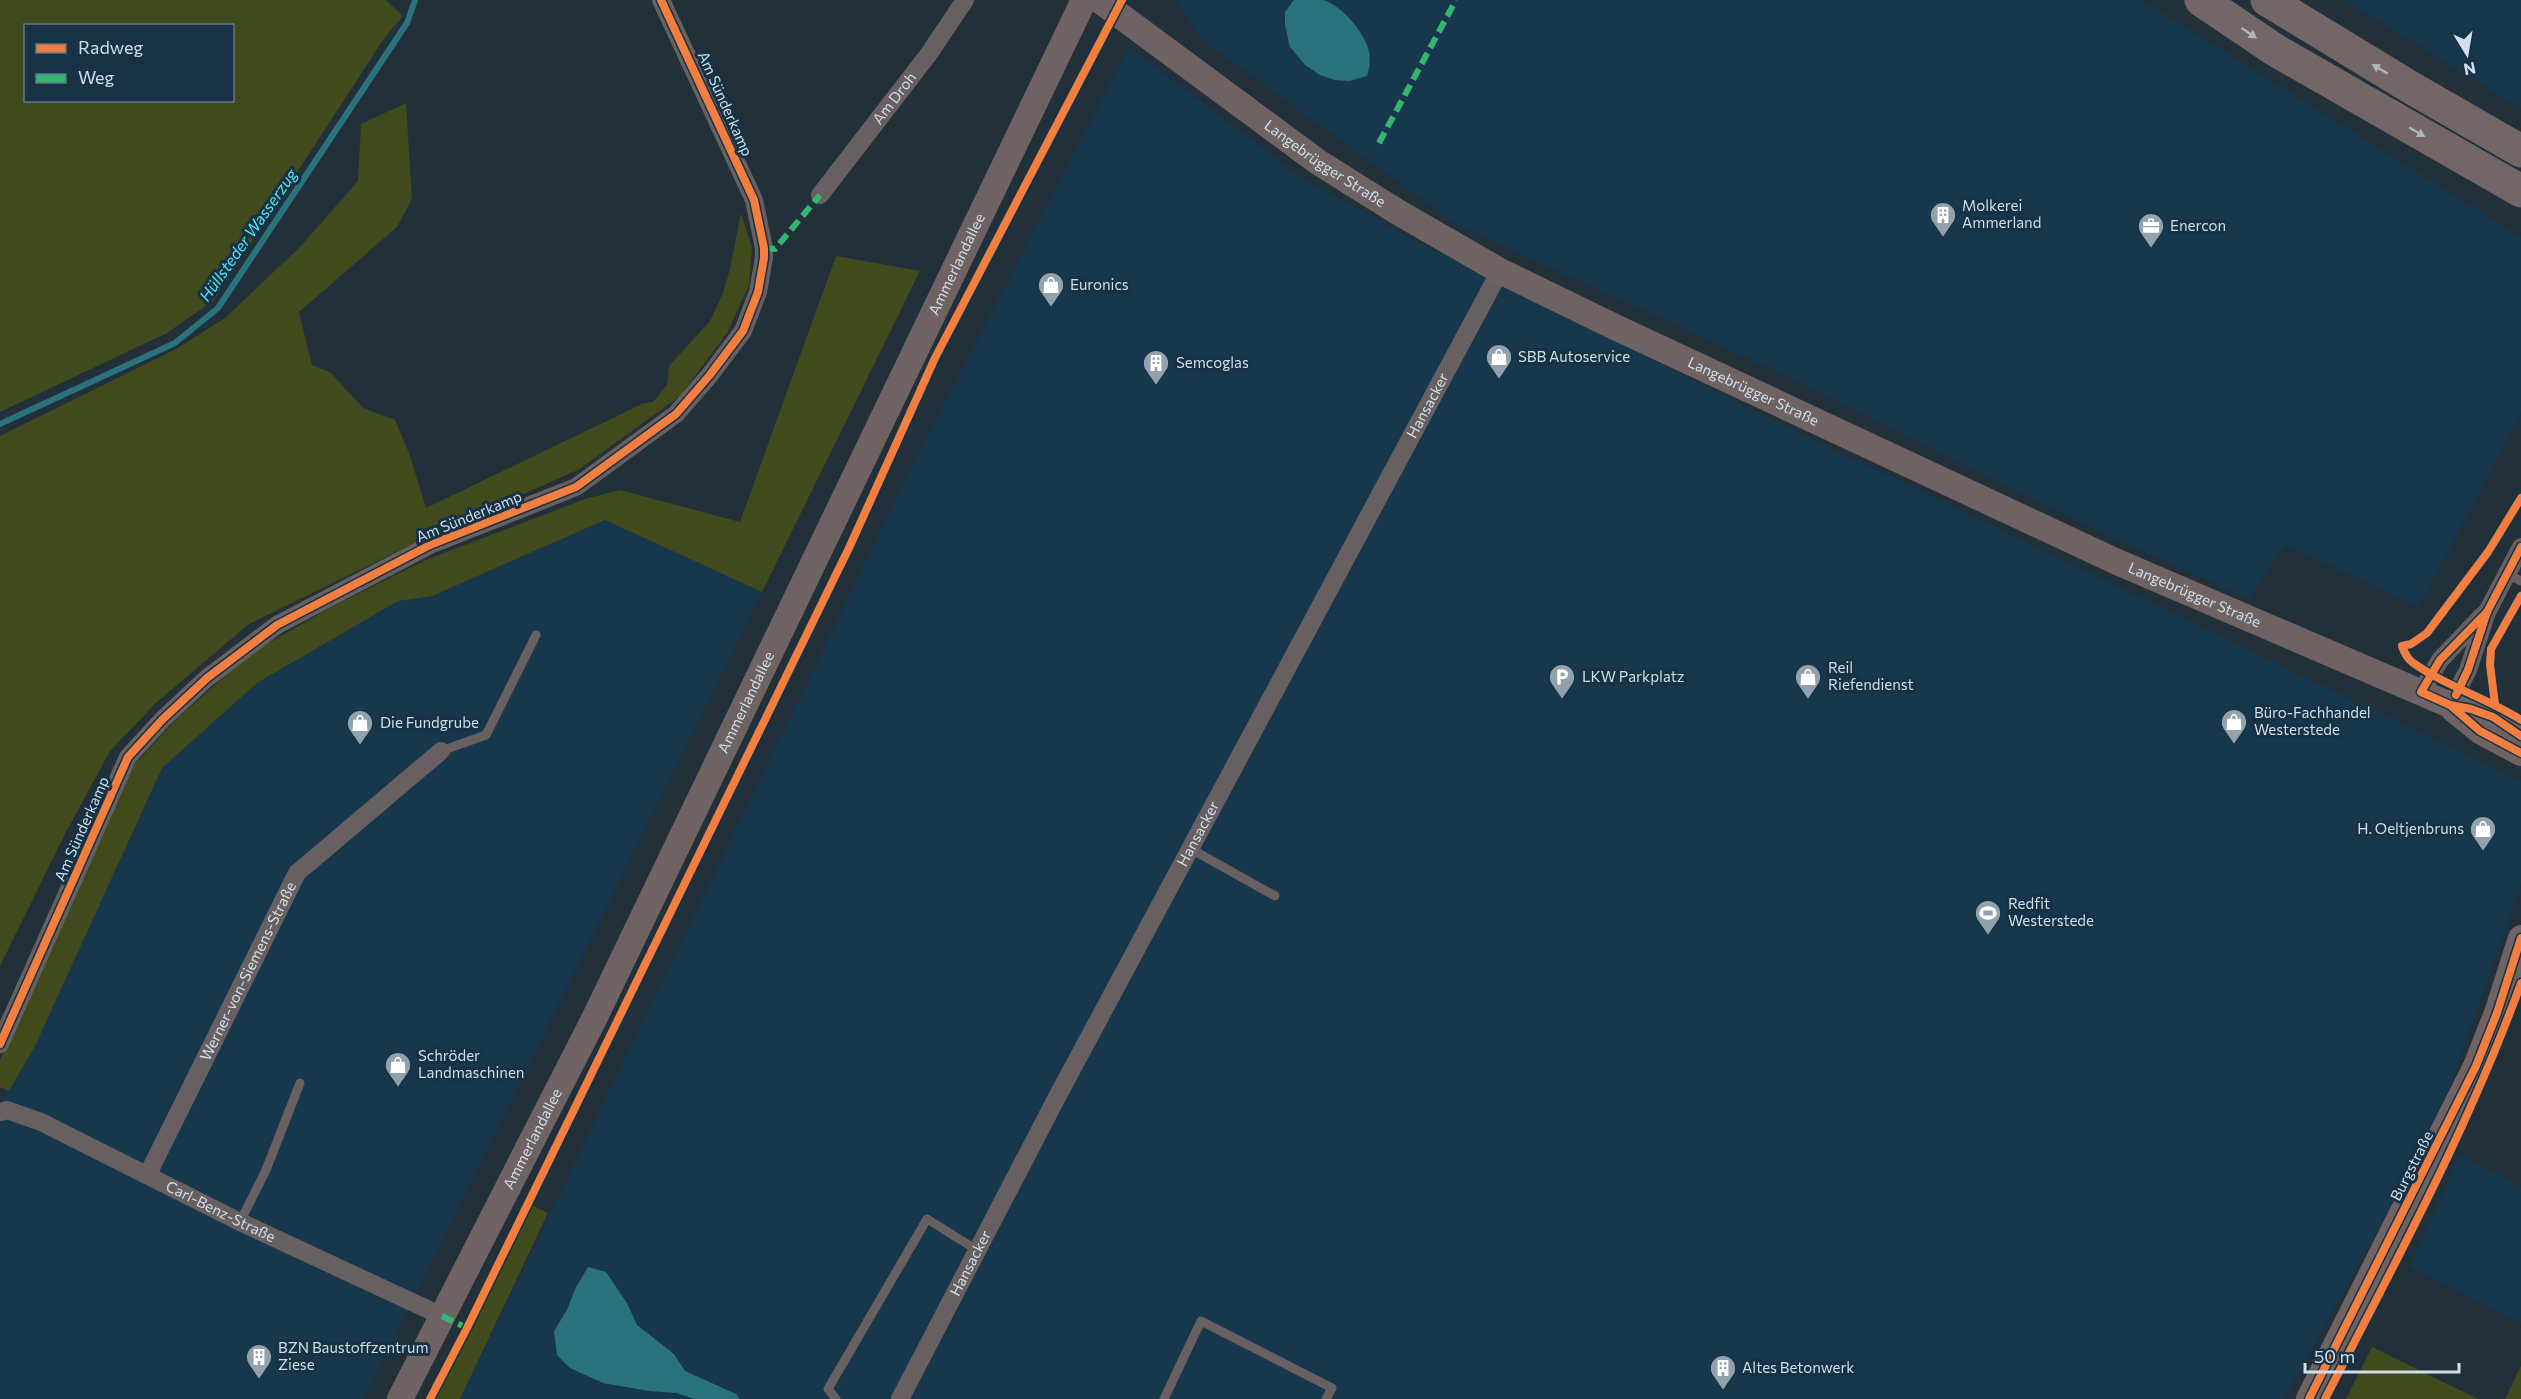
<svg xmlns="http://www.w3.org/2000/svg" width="2521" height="1399" viewBox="0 0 2521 1399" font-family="Commissioner,sans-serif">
<rect width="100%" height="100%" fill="#22303a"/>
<!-- built -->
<g fill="#17374c">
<path d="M 1175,0 L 2142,0 L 2521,237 L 2521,414 L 2419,607 L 2285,545 L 2249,599 L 2106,535 L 1769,368 L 1459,226 L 1204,41 Z"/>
<path d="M 2345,0 L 2521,0 L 2521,109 Z"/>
<path d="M 1129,47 L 1304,179 L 1397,231 L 1767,417 L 2521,781 L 2521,886 L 2436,1127 L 2284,1399 L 460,1399 L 911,468 Z"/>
<path d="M 605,520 L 762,592 L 364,1399 L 0,1399 L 0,1106 L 36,1044 L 162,768 L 257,683 L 398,601 L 432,596 Z"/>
<path d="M 2460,1154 L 2521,1186 L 2521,1323 L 2410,1267 Z"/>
</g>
<!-- green -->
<g fill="#404a1c" fill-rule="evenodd">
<path d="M 0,0 L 386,0 L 403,16 L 385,37 L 214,300 L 167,333 L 0,412 ZM 26,26 L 232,26 L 232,100 L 26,100 Z"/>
<path d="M 406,103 L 412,199 L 397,227 L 299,312 L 312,365 L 330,372 L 363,408 L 395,420 L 409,453 L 426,508 L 644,403 L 653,402 L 667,385 L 669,366 L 710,321 L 723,293 L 730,269 L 741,213 L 752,248 L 749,285 L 727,333 L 680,396 L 578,470 L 441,530 L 249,624 L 157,702 L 110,751 L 64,836 L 0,966 L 0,436 L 176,349 L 225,318 L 299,248 L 358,181 L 361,124 Z"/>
<path d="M 836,256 L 920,271 L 762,592 L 605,520 L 432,596 L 398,601 L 257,683 L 162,768 L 36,1044 L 9,1091 L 0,1087 L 0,1060 L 135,764 L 174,722 L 248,655 L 330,608 L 428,559 L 585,499 L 620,490 L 740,522 Z"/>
<path d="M 532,1205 L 548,1213 L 460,1399 L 434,1399 Z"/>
<path d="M 2372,1347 L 2478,1399 L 2346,1399 Z"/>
<path d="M 2521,1366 L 2521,1399 L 2505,1399 Z"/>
</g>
<!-- water -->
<g fill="#2a737c">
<path d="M 1294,0 C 1303,0 1314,0 1323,0 C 1341,5 1363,31 1368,48 C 1371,58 1370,66 1367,76 L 1349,81 L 1335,80 L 1320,75 L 1305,65 L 1290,47 L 1285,25 L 1285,12 Z"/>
<path d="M 588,1267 L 606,1272 L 627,1303 L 637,1325 L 674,1354 L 685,1371 L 736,1394 L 740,1399 L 695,1399 L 676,1393 L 649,1391 L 603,1383 L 570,1368 L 557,1355 L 554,1331 L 567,1310 L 575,1289 Z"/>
</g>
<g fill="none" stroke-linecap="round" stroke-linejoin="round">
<!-- stream -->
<path stroke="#2a737c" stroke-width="6" d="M 0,424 L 175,343 L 218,308 L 407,23 L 415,0"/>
<!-- lane -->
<g stroke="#686060" stroke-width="9">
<path d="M 2507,574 L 2521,581"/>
<path d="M 441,751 L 486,735 L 536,635"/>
<path d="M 1191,849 L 1275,896"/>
<path d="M 240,1222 L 266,1170 L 300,1083"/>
<path d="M 836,1399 L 828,1389 L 927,1219 L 977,1250"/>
<path d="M 1164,1399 L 1201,1321 L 1332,1388 L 1326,1399"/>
</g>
<!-- street -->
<g stroke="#686060" stroke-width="18">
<path id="s1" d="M 820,195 L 928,55 L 965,0"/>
<path d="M 2421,692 L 2440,660 L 2483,615"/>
<path d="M 2450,705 L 2468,670 L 2487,612 L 2521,547"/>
<path d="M 0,1044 L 128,757 L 163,719 L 207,678 L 277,625 L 430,545 L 576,487 L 676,414 L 709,376 L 743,331 L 758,292 L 764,258 L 764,248 L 754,200 L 661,0"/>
<path id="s2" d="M 0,1112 L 7,1110 L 41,1122 L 240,1222 L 442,1316"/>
<path id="s3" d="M 148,1174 L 297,873 L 441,751"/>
<path id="s4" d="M 900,1399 L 1056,1099 L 1500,271"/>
</g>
<!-- secondary -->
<g stroke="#6f6262" stroke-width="26">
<path id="s5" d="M 1099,0 L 1318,162 L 1396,211 L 1500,271 L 1615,327 L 2115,561 L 2450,705 C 2482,711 2495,718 2521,736"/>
<path d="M 2454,710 L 2480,731 L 2521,753"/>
<path id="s6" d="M 400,1399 L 595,1017 L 1084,0"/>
<path d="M 2309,1399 L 2476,1066 L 2497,1013 L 2521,938"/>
</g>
<!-- highway -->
<g stroke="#726667" stroke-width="33">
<path d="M 2201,0 L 2275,50 L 2521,191"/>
<path d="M 2267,0 L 2410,87 L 2521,151"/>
</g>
<!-- quiet -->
<g stroke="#33b770" stroke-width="6" stroke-dasharray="12 6" stroke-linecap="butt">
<path d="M 1379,143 L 1456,0"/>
<path d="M 764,248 L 775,249 L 820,195"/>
<path d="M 442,1316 L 467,1328"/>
</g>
<!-- cycleway casing -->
<g stroke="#173245" stroke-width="11">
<g id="cycleway">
<path d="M 2521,498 L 2488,552 L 2427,633 L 2411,644 L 2402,646 C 2404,652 2407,658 2412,662 C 2445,686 2487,698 2521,720"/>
<path d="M 2487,612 L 2440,660 L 2421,692 L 2450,705 L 2471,709 L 2493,717 L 2521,736"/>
<path d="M 2456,695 L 2468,670 L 2487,612 L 2521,547"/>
<path d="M 2495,704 L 2490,665 L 2491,649 L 2521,596"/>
<path d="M 2450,705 L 2480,731 L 2521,753"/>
<path d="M 0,1044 L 128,757 L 163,719 L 207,678 L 277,625 L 430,545 L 576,487 L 676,414 L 709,376 L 743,331 L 758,292 L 764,258 L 764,248 L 754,200 L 661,0"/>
<path d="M 430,1399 L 467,1328 L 849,548 L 935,358 L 1122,0"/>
<path d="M 2309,1399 L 2476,1066 L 2497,1013 L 2521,938"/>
<path d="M 2325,1399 C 2395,1263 2469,1127 2521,983"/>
</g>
</g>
<!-- cycleway -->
<use href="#cycleway" stroke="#f27e40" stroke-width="8"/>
</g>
<!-- one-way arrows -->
<defs><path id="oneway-solid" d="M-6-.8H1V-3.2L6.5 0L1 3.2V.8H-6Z" transform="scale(1.5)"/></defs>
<g fill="#aeb5bd">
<use href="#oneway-solid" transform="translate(2249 33) rotate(34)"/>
<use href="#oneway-solid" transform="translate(2380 69) rotate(-149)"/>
<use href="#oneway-solid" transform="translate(2417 132) rotate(30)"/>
</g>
<!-- icons -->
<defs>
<g id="building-pin" transform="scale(1.35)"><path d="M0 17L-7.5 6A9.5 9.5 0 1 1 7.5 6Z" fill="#92a2ad" stroke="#173245"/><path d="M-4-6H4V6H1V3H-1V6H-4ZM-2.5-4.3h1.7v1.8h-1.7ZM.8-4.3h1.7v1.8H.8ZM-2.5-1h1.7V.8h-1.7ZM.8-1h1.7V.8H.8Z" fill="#fff"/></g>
<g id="office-pin" transform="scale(1.35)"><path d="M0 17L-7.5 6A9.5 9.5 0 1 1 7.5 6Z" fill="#92a2ad" stroke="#173245"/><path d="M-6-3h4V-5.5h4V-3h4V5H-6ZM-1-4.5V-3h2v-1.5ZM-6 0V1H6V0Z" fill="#fff"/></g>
<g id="shop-pin" transform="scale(1.35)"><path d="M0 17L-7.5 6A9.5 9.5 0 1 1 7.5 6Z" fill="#92a2ad" stroke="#173245"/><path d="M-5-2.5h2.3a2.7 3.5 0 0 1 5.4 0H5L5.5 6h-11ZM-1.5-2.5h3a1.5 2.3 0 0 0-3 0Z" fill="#fff"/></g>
<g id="parking-pin" transform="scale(1.35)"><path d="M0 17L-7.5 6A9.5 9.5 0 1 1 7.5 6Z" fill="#92a2ad" stroke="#173245"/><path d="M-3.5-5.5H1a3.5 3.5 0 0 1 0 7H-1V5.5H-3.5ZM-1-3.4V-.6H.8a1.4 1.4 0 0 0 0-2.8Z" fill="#fff"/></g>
<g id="stadium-pin" transform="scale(1.35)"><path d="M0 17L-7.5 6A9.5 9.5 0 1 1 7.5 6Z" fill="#92a2ad" stroke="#173245"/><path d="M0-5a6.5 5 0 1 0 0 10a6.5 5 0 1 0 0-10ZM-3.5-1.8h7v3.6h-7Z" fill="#fff"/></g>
</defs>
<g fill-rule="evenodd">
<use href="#building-pin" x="1943" y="215"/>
<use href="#office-pin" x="2151" y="226"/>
<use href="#shop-pin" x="1051" y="285"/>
<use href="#shop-pin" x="1499" y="357"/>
<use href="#building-pin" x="1156" y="363"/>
<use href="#parking-pin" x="1562" y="677"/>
<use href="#shop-pin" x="1808" y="677"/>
<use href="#shop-pin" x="2234" y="722"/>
<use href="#shop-pin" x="360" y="723"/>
<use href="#shop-pin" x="2483" y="829"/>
<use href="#stadium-pin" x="1988" y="913"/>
<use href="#shop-pin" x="398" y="1065"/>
<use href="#building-pin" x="259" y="1357"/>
<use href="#building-pin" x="1723" y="1368"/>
</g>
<g text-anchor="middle" stroke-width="6" stroke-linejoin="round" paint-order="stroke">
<!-- street labels -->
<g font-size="15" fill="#cfdfeb" stroke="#173245">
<text dy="5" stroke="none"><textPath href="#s1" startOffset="122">Am Droh</textPath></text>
<text transform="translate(725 104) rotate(66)" y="5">Am Sünderkamp</text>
<text dy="5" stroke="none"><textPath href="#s5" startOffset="279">Langebrügger Straße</textPath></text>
<text dy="5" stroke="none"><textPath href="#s6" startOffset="1264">Ammerlandallee</textPath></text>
<text dy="5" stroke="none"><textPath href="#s5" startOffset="765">Langebrügger Straße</textPath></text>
<text dy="5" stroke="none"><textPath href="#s4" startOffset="1125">Hansacker</textPath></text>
<text transform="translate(469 517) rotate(-22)" y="5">Am Sünderkamp</text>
<text dy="5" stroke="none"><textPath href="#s5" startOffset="1251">Langebrügger Straße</textPath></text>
<text dy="5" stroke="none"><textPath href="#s6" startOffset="778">Ammerlandallee</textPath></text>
<text transform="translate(82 829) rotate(-66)" y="5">Am Sünderkamp</text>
<text dy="5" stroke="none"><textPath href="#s4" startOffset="639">Hansacker</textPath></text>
<text dy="5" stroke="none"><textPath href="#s3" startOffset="226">Werner-von-Siemens-Straße</textPath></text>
<text dy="5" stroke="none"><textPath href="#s6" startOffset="292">Ammerlandallee</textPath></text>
<text transform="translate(2412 1166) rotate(-63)" y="5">Burgstraße</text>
<text dy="5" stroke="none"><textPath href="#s2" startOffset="244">Carl-Benz-Straße</textPath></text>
<text dy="5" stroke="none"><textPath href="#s4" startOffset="153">Hansacker</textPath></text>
</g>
<!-- poi labels -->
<g font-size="15" fill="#cfdfeb" stroke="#173245" text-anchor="start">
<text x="1962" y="211">Molkerei<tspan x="1962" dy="17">Ammerland</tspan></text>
<text x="2170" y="231">Enercon</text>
<text x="1070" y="290">Euronics</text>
<text x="1518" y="362">SBB Autoservice</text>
<text x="1176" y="368">Semcoglas</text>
<text x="1828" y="673">Reil<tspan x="1828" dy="17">Riefendienst</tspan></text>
<text x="1582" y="682">LKW Parkplatz</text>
<text x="2254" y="718">Büro-Fachhandel<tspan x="2254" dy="17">Westerstede</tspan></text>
<text x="380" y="728">Die Fundgrube</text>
<text x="2464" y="834" text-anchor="end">H. Oeltjenbruns</text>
<text x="2008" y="909">Redfit<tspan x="2008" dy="17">Westerstede</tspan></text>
<text x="418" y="1061">Schröder<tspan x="418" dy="17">Landmaschinen</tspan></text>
<text x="278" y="1353">BZN Baustoffzentrum<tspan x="278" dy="17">Ziese</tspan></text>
<text x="1742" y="1373">Altes Betonwerk</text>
</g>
<!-- water labels -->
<g font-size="16" font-style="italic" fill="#52e8f7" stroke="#173245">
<text transform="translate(248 235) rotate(-55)" y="6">Hüllsteder Wasserzug</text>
</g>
</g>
<!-- legend -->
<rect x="24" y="24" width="210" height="78" fill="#173245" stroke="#617787" stroke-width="1.5"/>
<rect x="36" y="44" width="30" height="9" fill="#f27e40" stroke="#617787" stroke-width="1.5"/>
<text x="78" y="54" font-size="18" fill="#cfdfeb">Radweg</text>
<rect x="36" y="74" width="30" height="9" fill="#33b770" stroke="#617787" stroke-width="1.5"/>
<text x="78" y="84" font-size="18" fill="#cfdfeb">Weg</text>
<!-- north arrow -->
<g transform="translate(2467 54) rotate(169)" stroke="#173245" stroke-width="4.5" paint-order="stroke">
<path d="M0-4.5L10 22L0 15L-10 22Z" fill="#cfdfeb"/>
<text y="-9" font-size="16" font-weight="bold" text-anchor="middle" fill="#cfdfeb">N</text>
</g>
<!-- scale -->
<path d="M2305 1363v9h154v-9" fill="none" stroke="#cfdfeb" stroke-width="3"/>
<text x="2314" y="1363" font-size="18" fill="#cfdfeb" stroke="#173245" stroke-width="4.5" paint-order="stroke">50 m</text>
</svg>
